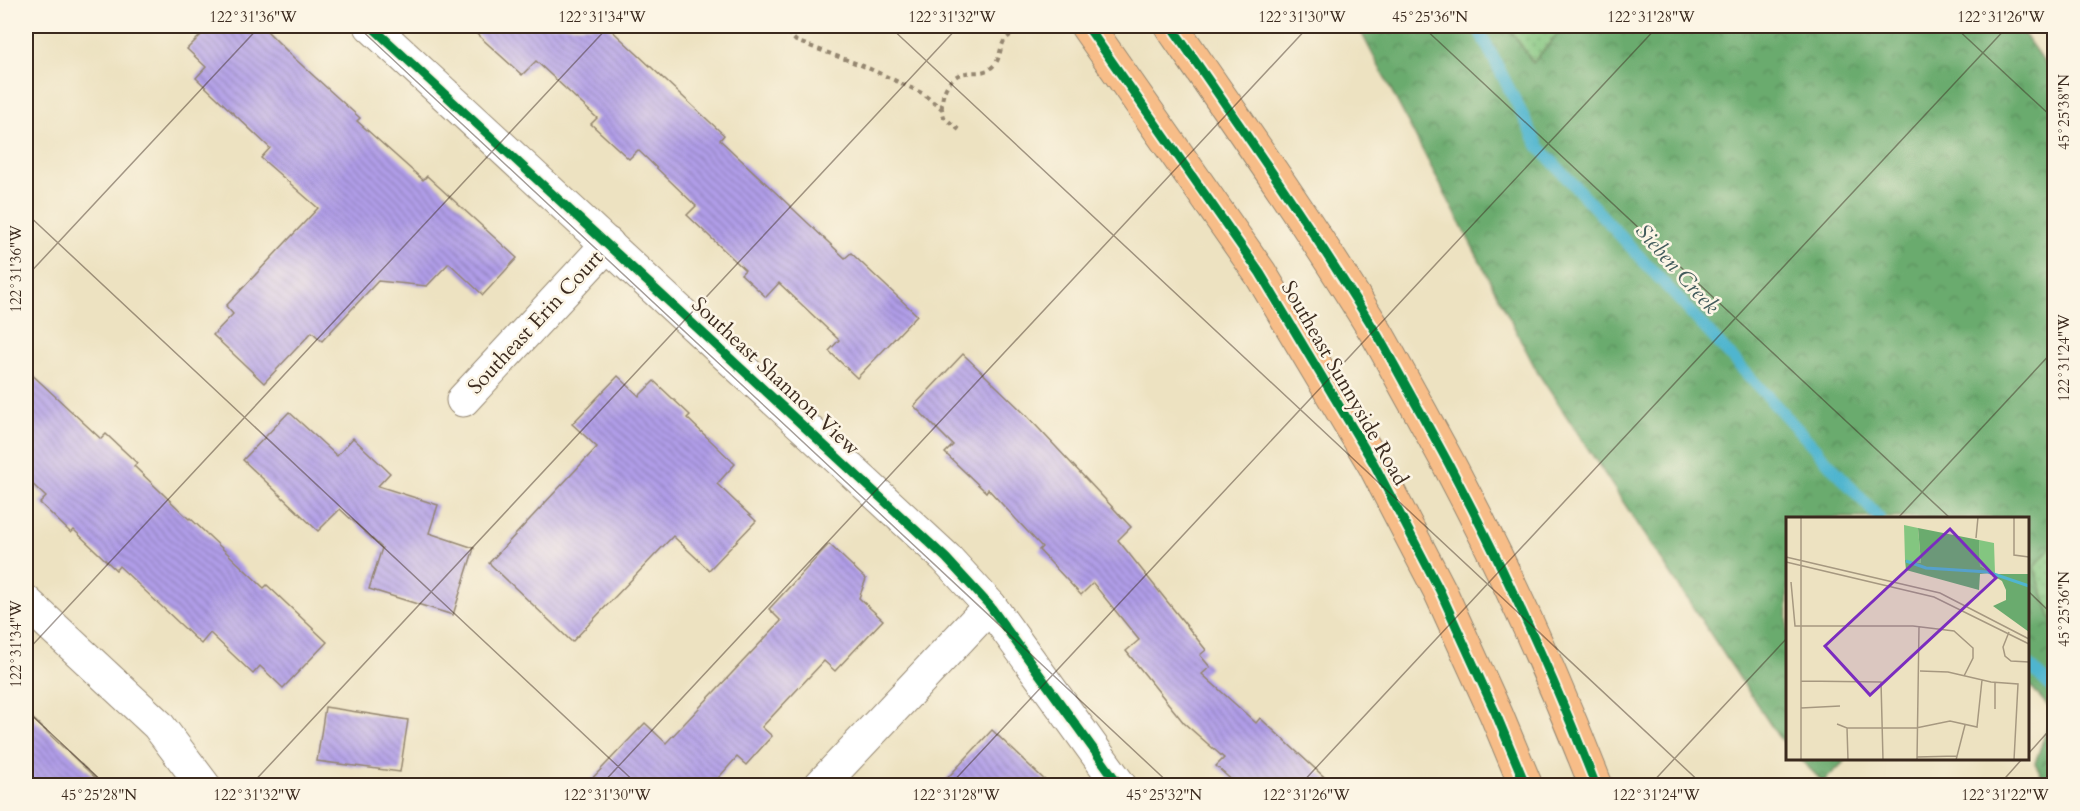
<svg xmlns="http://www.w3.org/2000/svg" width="2080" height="811" viewBox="0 0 2080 811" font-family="Cardo,serif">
<defs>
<pattern id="grass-dots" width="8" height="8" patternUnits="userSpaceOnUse" patternTransform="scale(1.5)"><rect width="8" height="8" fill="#83c680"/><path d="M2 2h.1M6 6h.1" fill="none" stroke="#6ca168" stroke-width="1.8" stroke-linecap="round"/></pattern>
<pattern id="forest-crowns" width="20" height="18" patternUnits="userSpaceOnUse" patternTransform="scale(1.5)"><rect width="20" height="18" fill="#6aab6e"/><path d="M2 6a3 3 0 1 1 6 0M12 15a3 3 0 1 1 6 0" fill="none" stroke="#588b5a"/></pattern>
<pattern id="building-back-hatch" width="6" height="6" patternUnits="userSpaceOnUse" patternTransform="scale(1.5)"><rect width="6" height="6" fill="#b09de8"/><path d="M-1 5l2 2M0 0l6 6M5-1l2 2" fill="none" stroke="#9080bb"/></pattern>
</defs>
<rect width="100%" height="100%" fill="#fcf5e5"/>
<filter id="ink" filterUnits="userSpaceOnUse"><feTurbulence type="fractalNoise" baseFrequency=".0167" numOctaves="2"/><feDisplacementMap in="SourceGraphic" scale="12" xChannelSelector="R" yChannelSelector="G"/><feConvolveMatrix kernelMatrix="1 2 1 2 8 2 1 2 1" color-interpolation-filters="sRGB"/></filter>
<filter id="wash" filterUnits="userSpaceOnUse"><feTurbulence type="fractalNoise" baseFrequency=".008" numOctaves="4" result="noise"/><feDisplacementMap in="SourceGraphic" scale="24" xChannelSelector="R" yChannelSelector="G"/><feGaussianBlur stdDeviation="1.35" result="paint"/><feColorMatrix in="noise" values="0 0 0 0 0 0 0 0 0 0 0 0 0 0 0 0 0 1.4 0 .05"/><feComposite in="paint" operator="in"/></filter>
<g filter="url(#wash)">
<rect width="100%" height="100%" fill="#ede2c1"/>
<!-- grass -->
<g fill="url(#grass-dots)" stroke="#5f784f" stroke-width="1.5">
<path d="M 1508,26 L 1564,26 L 1533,63 Z"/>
<path d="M 2054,544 L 2054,627 L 2034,567 Z"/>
</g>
<!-- forest -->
<g fill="url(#forest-crowns)" stroke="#526a46" stroke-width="1.5">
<path d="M 1358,26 L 1508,26 L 1533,63 L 1564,26 L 2018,26 L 2054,76 L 2054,544 L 2034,567 L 2054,627 L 2054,785 L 2047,785 L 2035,763 L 2053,712 L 2028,683 L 2028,518 L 1788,518 L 1787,746 L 1778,736 L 1538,373 Z"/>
<path d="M 1800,759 L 1847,759 L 1823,782 Z"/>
</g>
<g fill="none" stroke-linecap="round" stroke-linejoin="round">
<!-- stream -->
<g stroke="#50b5cf" stroke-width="12">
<path d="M 1477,26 L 1539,147 L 1879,518"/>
<path d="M 2028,664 L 2054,690"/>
</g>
</g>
<g id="blocks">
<!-- building -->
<g fill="url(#building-back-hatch)">
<path d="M 210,26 L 262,26 L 294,58 L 360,118 L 357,121 L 423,180 L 427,176 L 517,258 L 483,295 L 449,263 L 427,286 L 378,281 L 322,341 L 312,332 L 264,383 L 213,335 L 233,314 L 226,306 L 318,208 L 261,158 L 270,148 L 196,78 L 206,67 L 187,49 Z"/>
<path d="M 468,26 L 607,26 L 724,135 L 720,140 L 845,258 L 851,253 L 917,315 L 857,378 L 829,351 L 839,340 L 779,283 L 766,297 L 741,274 L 745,270 L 687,215 L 696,206 L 638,150 L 629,159 L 591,124 L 597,118 L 536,61 L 522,75 Z"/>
<path d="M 963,354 L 1027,416 L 1131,527 L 1118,540 L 1206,650 L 1200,655 L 1210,667 L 1202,674 L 1256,723 L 1260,718 L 1334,786 L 1238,786 L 1216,766 L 1224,758 L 1184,723 L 1126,651 L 1139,640 L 1093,583 L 1081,595 L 1039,550 L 1042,547 L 988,489 L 986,492 L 945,453 L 953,445 L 914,406 Z"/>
<path d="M 26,369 L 101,439 L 106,434 L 137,463 L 134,466 L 189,519 L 190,518 L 264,588 L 267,585 L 327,642 L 283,688 L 260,666 L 253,674 L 210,633 L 201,644 L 119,566 L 116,570 L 74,530 L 71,533 L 40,503 L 46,497 L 26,478 Z"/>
<path d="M 618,376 L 639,396 L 654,381 L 690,415 L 687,418 L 735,464 L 717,484 L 756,521 L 709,570 L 673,536 L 572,642 L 489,563 L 597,447 L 572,424 Z"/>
<path d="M 289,412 L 337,456 L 353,438 L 390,473 L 378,486 L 438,505 L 429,533 L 474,548 L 453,615 L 369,589 L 382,548 L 340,509 L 318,531 L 243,460 Z"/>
<path d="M 829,544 L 866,579 L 859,598 L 883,620 L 835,671 L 824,661 L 762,727 L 772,736 L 746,765 L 737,757 L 711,786 L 585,786 L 645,723 L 666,743 L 781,621 L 769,609 Z"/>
<path d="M 325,707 L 408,720 L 400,772 L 317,761 Z"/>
<path d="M 26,712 L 104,786 L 26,786 Z"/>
<path d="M 992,730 L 1051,786 L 940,786 Z"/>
</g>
</g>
</g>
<g filter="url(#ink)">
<use href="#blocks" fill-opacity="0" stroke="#948670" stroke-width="1.5"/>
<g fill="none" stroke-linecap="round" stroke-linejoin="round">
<!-- street casing -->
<g stroke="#948670" stroke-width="35">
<g id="street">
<path d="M 371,26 L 946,558 L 990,606 L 1120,786"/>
<path d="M 463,400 L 608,244"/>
<path d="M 26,602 L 158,725 L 204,786"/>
<path d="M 820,786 L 990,606"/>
</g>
</g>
<!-- primary casing -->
<g stroke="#948670" stroke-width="35">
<g id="primary">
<path d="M 1087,26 L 1260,273 L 1374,464 L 1440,591 L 1496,714 L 1526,786"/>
<path d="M 1171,26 C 1241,127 1312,228 1377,334 C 1392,360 1406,387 1421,413 C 1488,533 1546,657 1596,786"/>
</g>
</g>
<!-- path -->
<g stroke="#948670" stroke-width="4" stroke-dasharray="4.5 4.5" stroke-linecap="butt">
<path d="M 781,26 L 796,41 L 866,67 L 922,93 L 942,109 L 944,117 L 959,130"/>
<path d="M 942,108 C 941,93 949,75 966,73 C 978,71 986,75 996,63 C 1000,57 1000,48 1004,41 C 1009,34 1020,31 1027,26"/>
</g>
<!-- street -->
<use href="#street" stroke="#fff" stroke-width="33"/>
<!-- primary -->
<use href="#primary" stroke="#f7bd88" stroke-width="33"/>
<!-- cycleway casing -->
<g stroke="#fcf5e5" stroke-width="13">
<g id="cycleway">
<path d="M 371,26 L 946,558 L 990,606 L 1120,786"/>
<path d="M 1087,26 L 1260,273 L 1374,464 L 1440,591 L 1496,714 L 1526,786"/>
<path d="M 1171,26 C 1241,127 1312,228 1377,334 C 1392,360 1406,387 1421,413 C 1488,533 1546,657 1596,786"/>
</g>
</g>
<!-- cycleway -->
<use href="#cycleway" stroke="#00873e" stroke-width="9"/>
</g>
</g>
<!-- ticks -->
<path fill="none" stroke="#3b2a1e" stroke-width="1.5" stroke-opacity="0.45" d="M 357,26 L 1172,786M 889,26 L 1704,786M 1422,26 L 1950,518M 1954,26 L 2054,119M 26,213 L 639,786M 26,277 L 260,26M 1898,518 L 2054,350M 2028,591 L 2054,616M 26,652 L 609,26M 26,710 L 107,786M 2028,754 L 2054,725M 250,786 L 959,26M 600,786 L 1309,26M 949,786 L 1658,26M 1299,786 L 2008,26M 1649,786 L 1788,637M 1998,786 L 2023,758"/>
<g text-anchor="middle" stroke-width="5" stroke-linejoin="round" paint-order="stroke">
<!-- street labels -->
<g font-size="21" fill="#3b2a1e" stroke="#fcf5e5">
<text transform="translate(535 322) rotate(-47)" y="7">Southeast Erin Court</text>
<text transform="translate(776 376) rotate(43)" y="7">Southeast Shannon View</text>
<text transform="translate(1345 383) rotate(60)" y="7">Southeast Sunnyside Road</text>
</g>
<!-- water labels -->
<g font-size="22" font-style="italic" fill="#425b5c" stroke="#fcf5e5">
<text transform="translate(1678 268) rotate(48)" y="8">Sieben Creek</text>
</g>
</g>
<!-- overview -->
<g transform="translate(1786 517)">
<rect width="243" height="243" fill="#ede2c1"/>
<path d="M 118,8 L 132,11 L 135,46 L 119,43 ZM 193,23 L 208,26 L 209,57 L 194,49 Z" fill="#83c680"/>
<path d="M 132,11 L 193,23 L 194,49 L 209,57 L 243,57 L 243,115 L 207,89 L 220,83 L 220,73 L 216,64 L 203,56 L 194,57 L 193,73 L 120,53 L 119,43 L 135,46 Z" fill="#6aab6e"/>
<path fill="none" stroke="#50b5cf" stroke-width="3" d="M 120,44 L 140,51 L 202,55 L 243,69"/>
<path fill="none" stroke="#a69880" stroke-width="1.5" d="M 15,0 L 15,243M 228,0 L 228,38 L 243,40M 190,21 L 192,0M 0,40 L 154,76 L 243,122M 0,45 L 148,80 L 243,127M 5,65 L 9,109 L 127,109 L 168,114 L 187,131 L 187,141 L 178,159M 223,115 L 217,130 L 219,139 L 225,144 L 243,145M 134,154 L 162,155 L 205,165 L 232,167 L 228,243M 15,164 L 95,165 L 97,243M 209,165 L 209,192M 15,191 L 54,189M 51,207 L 61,211 L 130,211 L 164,204 L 191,210 L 196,163M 61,211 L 62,243M 131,240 L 171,239M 131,243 L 133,110M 170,243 L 179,208"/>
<path fill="#7b2cbf" fill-opacity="0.15" stroke="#7b2cbf" stroke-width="3" d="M 164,12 L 210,61 L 84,178 L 39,129 Z"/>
<rect width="243" height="243" fill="none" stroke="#3b2a1e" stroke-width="3"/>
</g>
<!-- margin -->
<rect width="2080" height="811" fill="none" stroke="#fcf5e5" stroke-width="66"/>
<rect x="33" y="33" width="2014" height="745" fill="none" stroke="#3b2a1e" stroke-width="2"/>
<g font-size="15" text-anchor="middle" fill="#3b2a1e">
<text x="253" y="22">122°31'36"W</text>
<text x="602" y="22">122°31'34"W</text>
<text x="952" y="22">122°31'32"W</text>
<text x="1302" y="22">122°31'30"W</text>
<text x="1430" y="22">45°25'36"N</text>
<text x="1651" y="22">122°31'28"W</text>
<text x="2001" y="22">122°31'26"W</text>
<text transform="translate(2064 112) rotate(-90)" y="5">45°25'38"N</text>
<text transform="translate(16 269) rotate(-90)" y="5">122°31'36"W</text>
<text transform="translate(2064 358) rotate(-90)" y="5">122°31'24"W</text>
<text transform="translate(2064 609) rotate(-90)" y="5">45°25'36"N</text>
<text transform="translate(16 644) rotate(-90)" y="5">122°31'34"W</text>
<text x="99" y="800">45°25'28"N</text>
<text x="257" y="800">122°31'32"W</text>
<text x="607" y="800">122°31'30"W</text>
<text x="956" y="800">122°31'28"W</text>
<text x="1164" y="800">45°25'32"N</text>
<text x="1306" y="800">122°31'26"W</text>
<text x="1656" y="800">122°31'24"W</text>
<text x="2005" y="800">122°31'22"W</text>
</g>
</svg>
